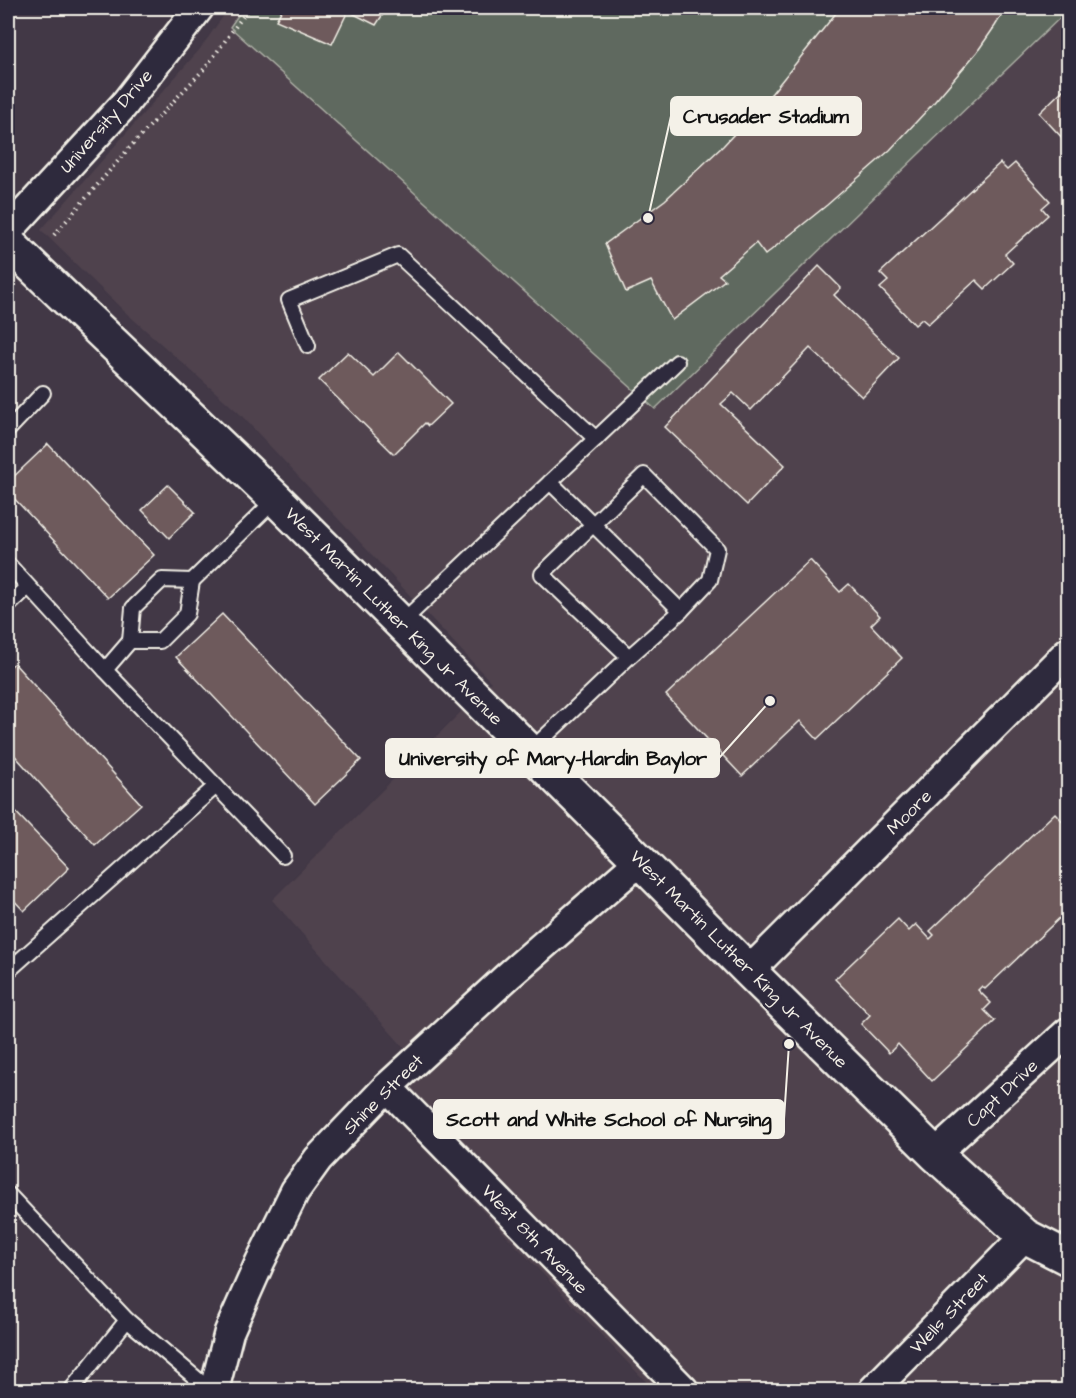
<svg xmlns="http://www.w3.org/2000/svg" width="1076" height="1398" viewBox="0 0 1076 1398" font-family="'Architects Daughter',sans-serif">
<rect width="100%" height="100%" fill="#423846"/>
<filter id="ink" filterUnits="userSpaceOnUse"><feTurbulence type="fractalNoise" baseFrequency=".0167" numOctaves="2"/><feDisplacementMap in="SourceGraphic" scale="12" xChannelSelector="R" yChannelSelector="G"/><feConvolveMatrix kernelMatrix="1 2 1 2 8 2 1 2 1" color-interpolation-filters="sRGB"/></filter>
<g filter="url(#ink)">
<!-- built -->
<path fill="#4f424d" d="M 229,8 L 1068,8 L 1068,1390 L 654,1390 L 387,1111 L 425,1071 L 272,900 L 491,682 L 240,414 L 124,311 L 41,230 L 200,49 Z"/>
<!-- green -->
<path fill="#5f695e" stroke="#aaada3" stroke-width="1.5" d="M 243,8 L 1068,8 L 1068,10 L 655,409 L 230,27 Z"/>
<!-- building -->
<g fill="#6e5a5c" stroke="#f4f1e8" stroke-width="1.5">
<path d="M 283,8 L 387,8 L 376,25 L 348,11 L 332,44 L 276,20 Z"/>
<path d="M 840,8 L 1006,8 L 995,26 L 977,52 L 930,107 L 890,150 L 827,205 L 765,255 L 756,243 L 719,275 L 725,280 L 672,320 L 651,281 L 626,292 L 605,244 L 665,200 L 723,146 L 772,93 Z"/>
<path d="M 1068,85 L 1068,144 L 1039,113 Z"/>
<path d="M 1000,163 L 1007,170 L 1015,163 L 1050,201 L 1042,208 L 1048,215 L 1005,254 L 1013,263 L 985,289 L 976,280 L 928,324 L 922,319 L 915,325 L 880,288 L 888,281 L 880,273 Z"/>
<path d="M 819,266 L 841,288 L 834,295 L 899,358 L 862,397 L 810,348 L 751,410 L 733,393 L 721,404 L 785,465 L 747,505 L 665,427 Z"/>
<path d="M 348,352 L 374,377 L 399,352 L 451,404 L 428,426 L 425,423 L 394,454 L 319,380 Z"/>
<path d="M 48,444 L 154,555 L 108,598 L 8,492 L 8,482 Z"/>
<path d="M 168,485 L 195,512 L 169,538 L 142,510 Z"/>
<path d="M 810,560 L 840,592 L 849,584 L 880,616 L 871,625 L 902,658 L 817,739 L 800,721 L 742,776 L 666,695 Z"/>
<path d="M 222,614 L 361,760 L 315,804 L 176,657 Z"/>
<path d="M 14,663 L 141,804 L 95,845 L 8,748 L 8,669 Z"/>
<path d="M 8,804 L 69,868 L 24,911 L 8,894 Z"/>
<path d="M 1055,813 L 1068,827 L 1068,910 L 985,989 L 982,986 L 978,990 L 991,1003 L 984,1010 L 995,1021 L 932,1081 L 898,1044 L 889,1053 L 861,1024 L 870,1015 L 835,979 L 898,919 L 909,931 L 916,924 L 930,939 L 934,935 L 930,931 Z"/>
</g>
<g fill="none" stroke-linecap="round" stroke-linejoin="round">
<!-- lane casing -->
<g stroke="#f4f1e8" stroke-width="18">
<g id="lane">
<path d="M 308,346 L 289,300 L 398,255 L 596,439"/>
<path d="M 8,430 L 43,393"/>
<path d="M 550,482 L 681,611"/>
<path d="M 8,564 L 105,670 L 283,856"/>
<path d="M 162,580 L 192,581 L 187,614 L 160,641 L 130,641 L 133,608 Z"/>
<path d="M 192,581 L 276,499"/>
<path d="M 8,606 L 28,587"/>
<path d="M 401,623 L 677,362"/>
<path d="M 105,670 L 130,641"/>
<path d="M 530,751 L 629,657 L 681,611 L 710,580 L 717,549 L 644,475 L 542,574 L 629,657"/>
<path d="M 8,971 L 216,786"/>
<path d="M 8,1194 L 127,1320 L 210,1390"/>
<path d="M 71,1390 L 127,1320"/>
</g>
</g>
<!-- street casing -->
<g stroke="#f4f1e8" stroke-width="33">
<g id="street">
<path d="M 8,231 L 123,106 L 199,8"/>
<path d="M 749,971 L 1068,652"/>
<path d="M 387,1087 L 684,1390"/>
<path d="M 935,1154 L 1068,1032"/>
<path d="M 214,1390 L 229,1332 L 260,1262 L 295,1191 L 318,1159 L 387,1087 L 508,976 L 640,861"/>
<path d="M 873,1390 L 1025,1236"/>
</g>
</g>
<!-- secondary casing -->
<g stroke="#f4f1e8" stroke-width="38">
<path id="secondary" d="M 8,243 L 276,499 L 640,861 L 749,971 L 935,1154 L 1025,1236 L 1068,1258"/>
</g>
<!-- path -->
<path stroke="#f4f1e8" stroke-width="4" stroke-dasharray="1.5 4.5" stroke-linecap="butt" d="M 54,235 L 131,146 L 206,67 L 249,8"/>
<!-- lane -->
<use href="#lane" stroke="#2f2a3d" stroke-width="14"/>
<!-- street -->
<use href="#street" stroke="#2f2a3d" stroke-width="28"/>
<!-- secondary -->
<use href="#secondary" stroke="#2f2a3d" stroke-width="33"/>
</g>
</g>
<g text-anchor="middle" stroke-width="5" stroke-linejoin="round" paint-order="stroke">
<!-- street labels -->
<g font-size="18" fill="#f4f1e8" stroke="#2f2a3d">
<text transform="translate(106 121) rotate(-49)" y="6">University Drive</text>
<text transform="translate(394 616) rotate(45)" y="6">West Martin Luther King Jr Avenue</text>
<text transform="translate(909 812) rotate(-45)" y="6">Moore</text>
<text transform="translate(739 959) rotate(45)" y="6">West Martin Luther King Jr Avenue</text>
<text transform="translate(1002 1093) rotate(-43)" y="6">Capt Drive</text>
<text transform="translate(383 1094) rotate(-45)" y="6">Shine Street</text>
<text transform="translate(535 1239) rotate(46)" y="6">West 8th Avenue</text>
<text transform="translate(949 1313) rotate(-46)" y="6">Wells Street</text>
</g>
</g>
<!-- callouts -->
<path fill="none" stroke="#f4f1e8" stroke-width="2" d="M648 218L671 116M770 701L719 758M789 1044L784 1119"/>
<g fill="#f4f1e8" stroke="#2f2a3d" stroke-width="2">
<circle cx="648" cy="218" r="6"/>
<circle cx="770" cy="701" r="6"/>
<circle cx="789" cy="1044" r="6"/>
</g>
<g fill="#f4f1e8" stroke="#f4f1e8" stroke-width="2">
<rect x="671" y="97" width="190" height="38" rx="6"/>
<rect x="386" y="739" width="333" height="38" rx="6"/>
<rect x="434" y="1100" width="350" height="38" rx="6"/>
</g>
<g font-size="20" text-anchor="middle" font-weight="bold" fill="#111">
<text x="766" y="123">Crusader Stadium</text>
<text x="553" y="765">University of Mary-Hardin Baylor</text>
<text x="609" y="1126">Scott and White School of Nursing</text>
</g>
<!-- margin -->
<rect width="1076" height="1398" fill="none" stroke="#2f2a3d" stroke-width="30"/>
<rect x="15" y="15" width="1046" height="1368" fill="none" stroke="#f4f1e8" stroke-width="2" filter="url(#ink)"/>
</svg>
